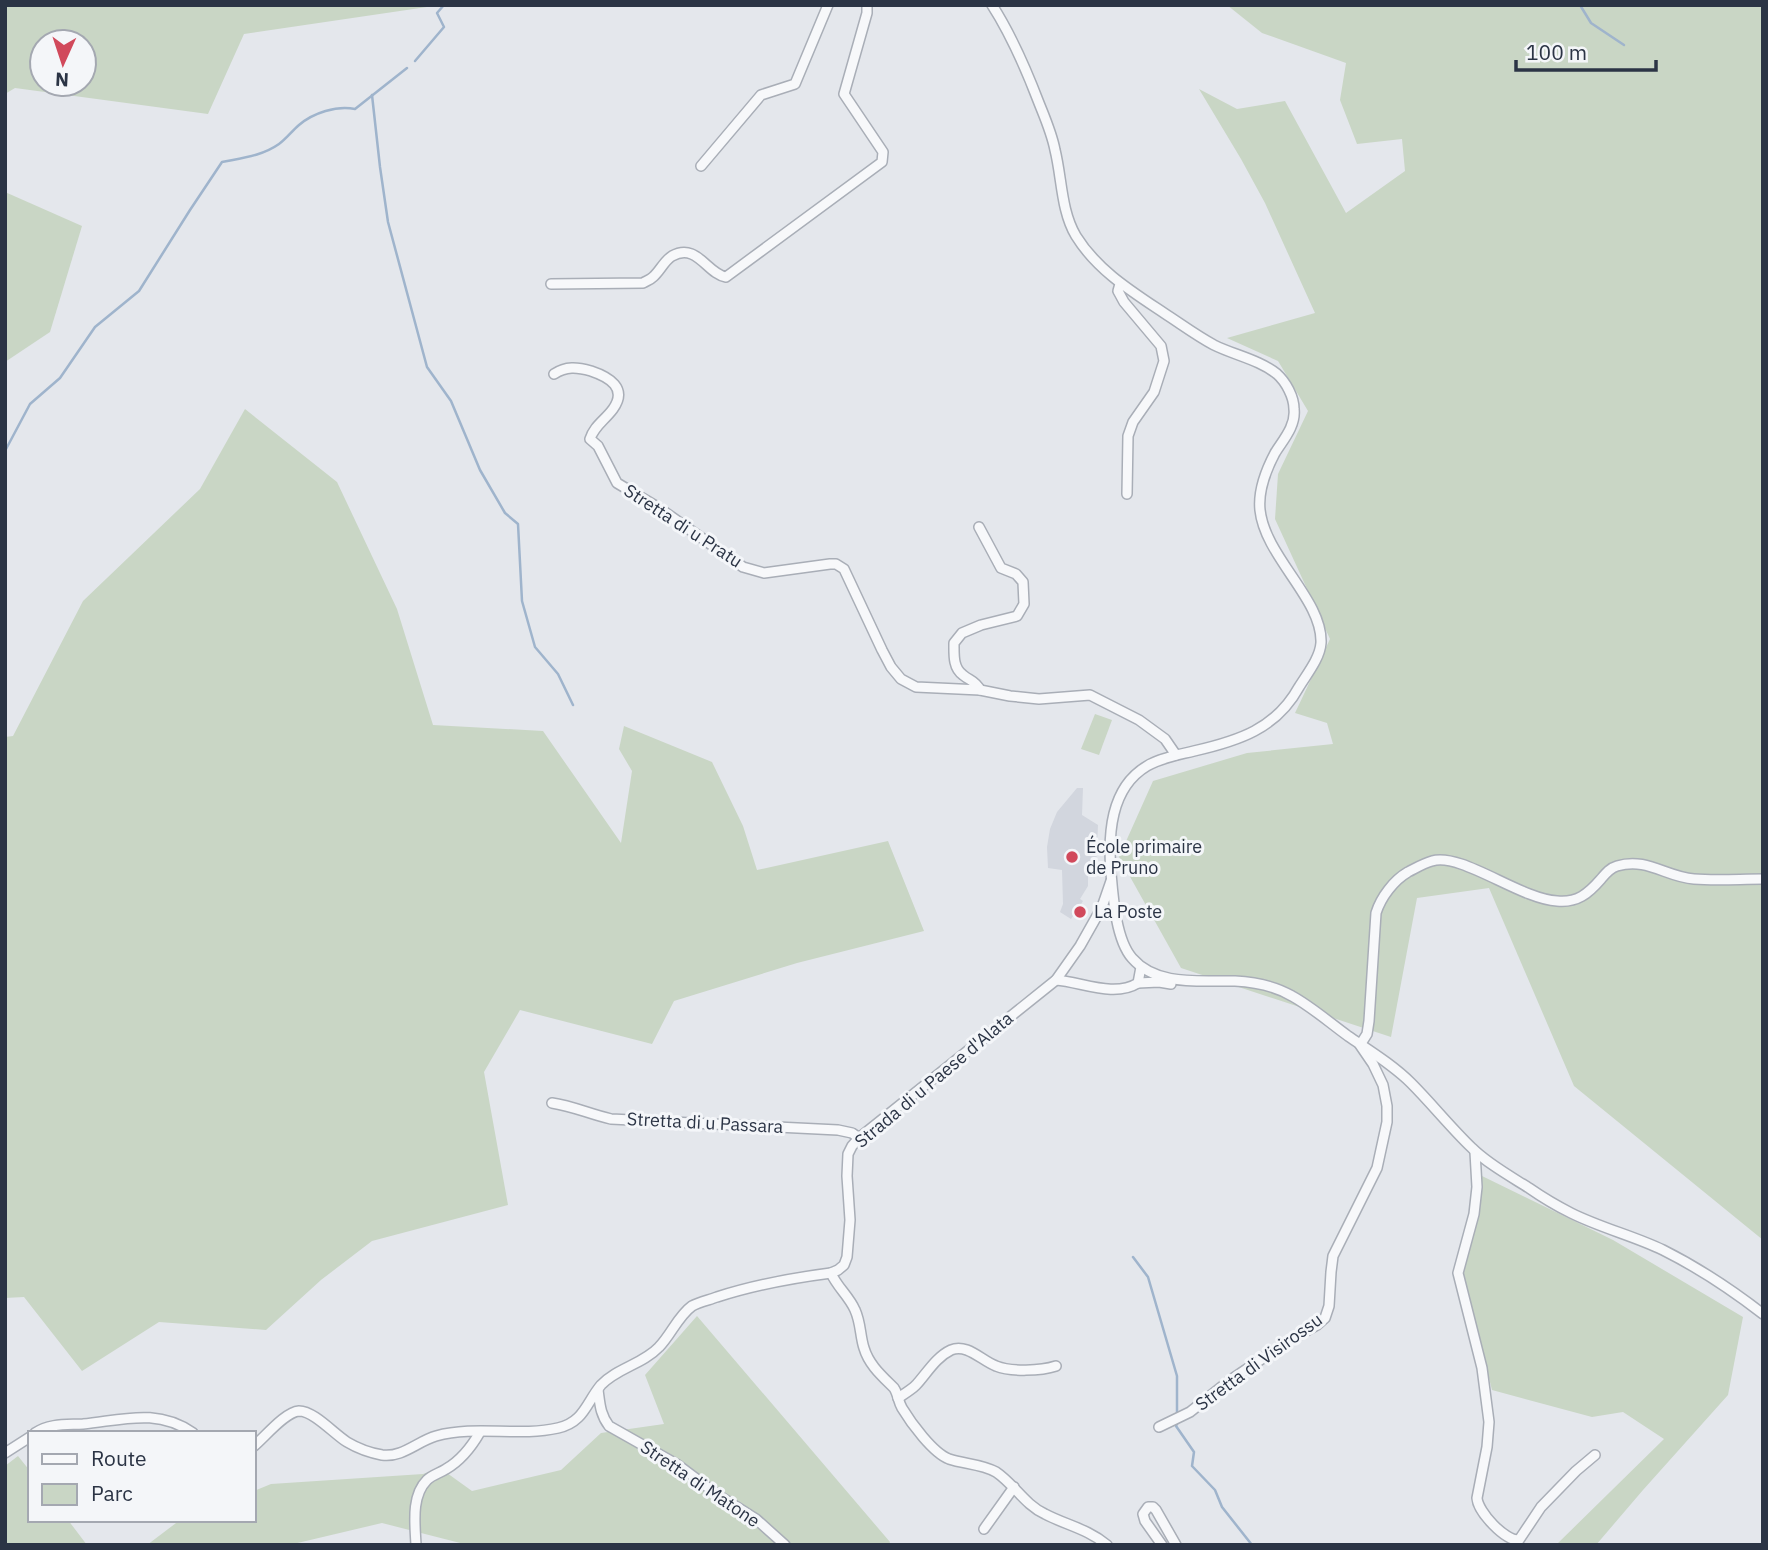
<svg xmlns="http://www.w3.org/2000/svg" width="1768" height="1550" viewBox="0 0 1768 1550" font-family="'IBM Plex Sans',sans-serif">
<rect width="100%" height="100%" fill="#e4e7ec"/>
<!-- built -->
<path fill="#d2d6de" d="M 1077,788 L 1083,788 L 1082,815 L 1098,825 L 1096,870 L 1088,872 L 1088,886 L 1080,899 L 1083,901 L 1071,919 L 1060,912 L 1063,904 L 1062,870 L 1048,868 L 1047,847 L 1050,829 L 1057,812 Z"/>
<!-- green -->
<g fill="#c9d6c5" fill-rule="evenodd">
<path d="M 5,5 L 427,5 L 427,7 L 244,34 L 208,114 L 15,88 L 5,94 ZM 84,42 L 84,84 L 42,84 L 42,42 Z"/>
<path d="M 1227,5 L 1763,5 L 1763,1240 L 1574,1086 L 1489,888 L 1417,898 L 1391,1037 L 1181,968 L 1119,857 L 1153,781 L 1247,753 L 1333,744 L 1327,723 L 1295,713 L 1330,639 L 1275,519 L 1278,474 L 1308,411 L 1278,361 L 1227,338 L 1315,313 L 1265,203 L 1241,159 L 1199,89 L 1237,109 L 1285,101 L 1346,213 L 1405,171 L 1402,139 L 1357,144 L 1340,100 L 1346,63 L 1262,33 Z"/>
<path d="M 5,192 L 82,226 L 50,332 L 5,362 Z"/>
<path d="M 245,409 L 337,482 L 397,609 L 433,725 L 543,731 L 621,843 L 632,771 L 619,749 L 624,726 L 712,762 L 743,826 L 757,870 L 888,841 L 924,931 L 797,963 L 674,1001 L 652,1044 L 520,1010 L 484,1072 L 508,1205 L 372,1241 L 321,1280 L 266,1330 L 159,1322 L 82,1371 L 24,1297 L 5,1298 L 5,737 L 13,736 L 83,601 L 200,489 Z"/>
<path d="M 1095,714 L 1112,720 L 1099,755 L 1081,749 Z"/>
<path d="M 1482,1176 L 1613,1240 L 1743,1317 L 1728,1395 L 1643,1490 L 1596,1545 L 1556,1545 L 1664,1439 L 1623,1412 L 1592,1417 L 1492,1390 L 1462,1271 L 1480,1210 Z"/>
<path d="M 697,1316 L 890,1542 L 889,1545 L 468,1545 L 382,1523 L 289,1545 L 147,1545 L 180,1520 L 254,1520 L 254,1491 L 271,1484 L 423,1474 L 440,1468 L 472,1491 L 561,1470 L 601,1433 L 664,1424 L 645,1375 Z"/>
<path d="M 18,1456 L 30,1471 L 30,1520 L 68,1520 L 87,1545 L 5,1545 L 5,1466 Z"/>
</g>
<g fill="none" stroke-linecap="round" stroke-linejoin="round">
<!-- stream -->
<g stroke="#9fb4cc" stroke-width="2.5">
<path d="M 1580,5 L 1591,23 L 1624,45"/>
<path d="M 415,61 L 444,27 L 437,13 L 444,5"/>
<path d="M 372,95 L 380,167 L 388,222 L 427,367 L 451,401 L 480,470 L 505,513 L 518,524 L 522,601 L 535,647 L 558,674 L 573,705"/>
<path d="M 5,451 L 30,404 L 60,378 L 95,327 L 139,291 L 190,210 L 222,162 C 242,158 262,156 279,144 C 286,139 292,131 299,125 C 313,113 337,105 355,109 L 407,68"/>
<path d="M 1133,1257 L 1148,1277 L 1177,1376 L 1177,1413"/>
<path d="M 1177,1424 L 1176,1426 L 1194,1452 L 1192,1466 L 1215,1490 L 1222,1507 L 1252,1545"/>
</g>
<!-- minor casing -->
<g stroke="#a9aeb7" stroke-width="12">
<g id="minor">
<path d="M 992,5 C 1012,36 1026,69 1039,103 C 1045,118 1052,134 1055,150 C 1062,178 1061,211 1076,236 C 1097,270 1131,291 1164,313 C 1181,324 1197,336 1214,345 C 1234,355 1260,360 1277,374 C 1286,382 1294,397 1294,409 C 1296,426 1283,440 1275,453 C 1266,470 1258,491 1260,510 C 1265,557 1323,600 1321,643 C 1320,658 1307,674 1299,687 C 1276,729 1238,741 1194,751 C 1178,755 1160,758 1147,766 C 1110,788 1108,835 1111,873 C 1113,897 1116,940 1132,958 C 1157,987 1201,980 1235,981 C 1254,982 1275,986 1292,996 C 1312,1007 1330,1023 1348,1036 C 1370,1051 1393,1065 1411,1083 C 1432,1104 1451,1128 1472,1148 C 1488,1164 1510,1176 1529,1188 C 1542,1197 1557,1206 1571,1213 C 1601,1228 1634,1236 1663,1250 C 1699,1268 1732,1290 1763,1314"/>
<path d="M 701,166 L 761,95 L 795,84 L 828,5"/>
<path d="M 551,284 L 643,283 C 646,281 650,280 653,277 C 660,271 664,261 672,256 C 697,242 707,274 726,277 L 882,162 L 883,152 L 844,94 L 867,13 L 867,5"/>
<path d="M 1120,284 L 1118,291 L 1124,302 L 1161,346 L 1164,361 L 1154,392 L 1133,422 L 1128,436 L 1127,494"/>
<path d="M 554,374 C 566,366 577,367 591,371 C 609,377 628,388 613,409 C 605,420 594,426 590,439 L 598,446 L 617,483 L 659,508 L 743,567 L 764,573 L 830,564 L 836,564 L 844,569 L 882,650 L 891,667 L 901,679 L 916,687 L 980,690 L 1010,696 L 1039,699 L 1090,695 L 1139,720 L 1165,739 L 1176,755"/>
<path d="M 979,527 L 1001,568 L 1016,574 L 1023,582 L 1024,604 L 1017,616 L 981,625 L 962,633 L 954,643 C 954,655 953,668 963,675 C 970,681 976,681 980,690"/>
<path d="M 1056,980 C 1082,982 1114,998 1138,983 L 1141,967"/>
<path d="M 1138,983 L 1159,982 L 1171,984"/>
<path d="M 552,1103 C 573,1106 589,1114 611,1119 L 838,1130 L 852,1133 L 859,1138"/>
<path d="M 1475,1152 L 1477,1187 L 1474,1214 L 1458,1273 L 1482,1368 L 1489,1422 L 1487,1447 L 1477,1498 C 1478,1512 1505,1541 1519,1540 L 1541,1507 L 1576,1471 L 1595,1455"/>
<path d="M 831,1273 C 837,1287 849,1296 855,1310 C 861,1323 860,1336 864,1348 C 869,1365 882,1376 894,1388 C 898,1394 898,1401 902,1408 C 911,1423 933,1453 949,1459 C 964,1464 982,1464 996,1472 C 1014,1484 1025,1505 1045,1514 C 1066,1525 1088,1529 1107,1545"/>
<path d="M 598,1390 C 600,1404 600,1414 609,1426 L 678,1465 L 718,1495 L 756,1519 L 785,1545"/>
<path d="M 898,1398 C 904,1394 911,1390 916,1385 C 927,1373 936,1357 951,1350 C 967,1343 982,1361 996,1366 C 1011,1372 1041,1371 1056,1366"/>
<path d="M 1159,1427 L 1190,1412 L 1229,1381 L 1290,1340 L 1317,1325 L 1325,1318 L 1329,1306 L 1331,1272 L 1333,1256 L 1377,1168 L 1387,1122 L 1387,1106 L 1383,1085 L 1373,1064 L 1360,1045 L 1367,1034 L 1369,1021 L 1376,913 C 1381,897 1394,880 1408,872 C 1416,868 1424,863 1432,861 C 1461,852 1520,899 1557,901 C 1577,903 1588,894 1601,879 C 1606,873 1610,868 1617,866 C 1647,857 1666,877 1694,879 C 1717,881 1740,879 1763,879"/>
<path d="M 35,1433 C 50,1423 67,1425 83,1424 C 123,1420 157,1408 193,1433"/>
<path d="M 254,1446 C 265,1437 285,1412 299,1411 C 314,1411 334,1434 347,1442 C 357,1448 371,1453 382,1455 C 402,1458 418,1441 436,1436 C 476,1425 518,1437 558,1428 C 584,1422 586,1403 601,1385 C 617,1368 643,1364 659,1347 C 671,1335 678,1316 692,1306 C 699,1302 709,1300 717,1297 C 754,1285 792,1278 831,1273 L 838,1270 L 844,1265 L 847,1257 L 850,1220 L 847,1176 L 848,1154 L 852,1146 L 859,1138 L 1056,980 L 1080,946 L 1102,907 L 1111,881"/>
<path d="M 5,1453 L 30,1437"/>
<path d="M 984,1529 L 1014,1487"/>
<path d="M 416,1545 C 415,1524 411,1496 427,1480 C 432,1475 440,1473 446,1469 C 460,1461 472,1446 480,1432"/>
<path d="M 1162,1545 L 1145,1521 L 1143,1514 L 1148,1507 L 1153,1507 L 1156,1510 L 1176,1545"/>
</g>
</g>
<!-- minor -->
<use href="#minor" stroke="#f7f8fa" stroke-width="9"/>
</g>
<!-- markers -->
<g fill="#d1495b" stroke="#f4f6f9" stroke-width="2.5">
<circle cx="1072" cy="857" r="7"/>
<circle cx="1080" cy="912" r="7"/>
</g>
<g text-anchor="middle" stroke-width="6" stroke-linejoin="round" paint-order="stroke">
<!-- street labels -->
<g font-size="18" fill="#2b3445" stroke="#f4f6f9">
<text transform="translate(683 526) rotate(33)" y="6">Stretta di u Pratu</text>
<text transform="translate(934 1080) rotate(-40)" y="6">Strada di u Paese d'Alata</text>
<text transform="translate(705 1123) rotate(3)" y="6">Stretta di u Passara</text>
<text transform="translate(1259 1362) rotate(-36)" y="6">Stretta di Visirossu</text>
<text transform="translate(700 1484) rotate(34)" y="6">Stretta di Matone</text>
</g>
<!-- poi labels -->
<g font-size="18" fill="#2b3445" stroke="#f4f6f9" text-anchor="start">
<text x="1086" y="853">École primaire<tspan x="1086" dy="21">de Pruno</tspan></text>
<text x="1094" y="918">La Poste</text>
</g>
</g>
<!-- border -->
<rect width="1768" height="1550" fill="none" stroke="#2b3445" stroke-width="14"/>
<!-- legend -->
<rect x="28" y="1431" width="228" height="91" fill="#f4f6f9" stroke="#a4a8b1" stroke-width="2"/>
<rect x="42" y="1454" width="35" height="10" fill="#f7f8fa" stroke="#a4a8b1" stroke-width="2"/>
<text x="91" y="1466" font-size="21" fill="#2b3445">Route</text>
<rect x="42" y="1484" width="35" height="21" fill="#c9d6c5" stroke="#a4a8b1" stroke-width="2"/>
<text x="91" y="1501" font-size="21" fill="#2b3445">Parc</text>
<!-- north arrow -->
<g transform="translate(63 63) rotate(183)"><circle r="33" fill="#f4f6f9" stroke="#a4a8b1" stroke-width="2"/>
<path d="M0-5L12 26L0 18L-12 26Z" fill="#d1495b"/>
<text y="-10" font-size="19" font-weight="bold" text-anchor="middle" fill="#2b3445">N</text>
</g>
<!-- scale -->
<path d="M1516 60v10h140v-10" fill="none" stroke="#2b3445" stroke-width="3.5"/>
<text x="1526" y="60" font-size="21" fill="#2b3445" stroke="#f4f6f9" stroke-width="5" paint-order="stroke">100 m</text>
</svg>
